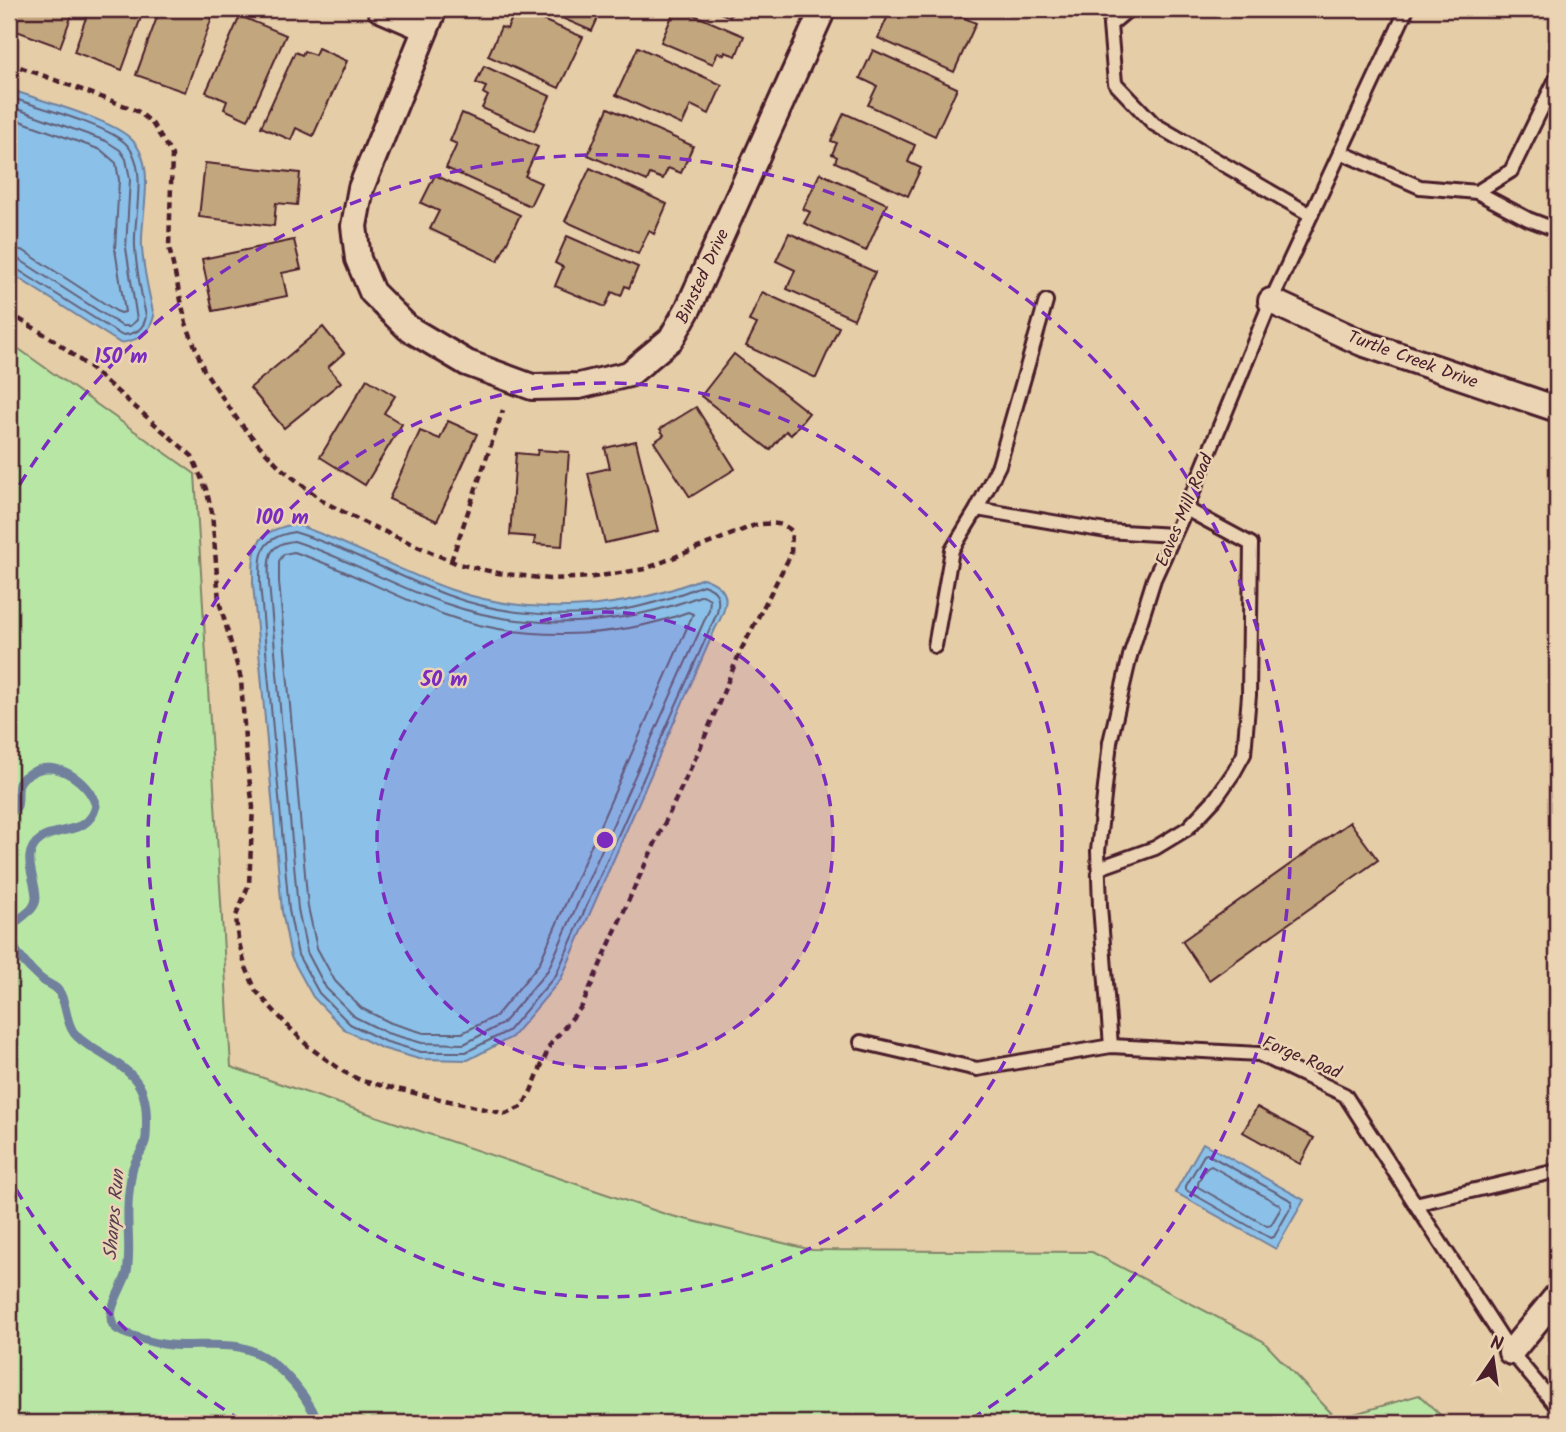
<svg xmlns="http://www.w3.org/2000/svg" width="1566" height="1432" viewBox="0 0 1566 1432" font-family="Kalam,sans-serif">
<rect width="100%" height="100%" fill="#e5cda8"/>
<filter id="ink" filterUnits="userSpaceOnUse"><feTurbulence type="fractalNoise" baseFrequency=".0143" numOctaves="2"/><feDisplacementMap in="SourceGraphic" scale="14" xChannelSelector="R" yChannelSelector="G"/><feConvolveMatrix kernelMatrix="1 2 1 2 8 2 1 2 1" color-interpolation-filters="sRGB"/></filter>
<g filter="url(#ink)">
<!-- green -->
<path fill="#b8e7a5" stroke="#818368" stroke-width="2" d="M 9,342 L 195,474 L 231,1067 L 668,1215 L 812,1250 L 1092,1252 L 1263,1341 L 1337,1419 L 1419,1395 L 1449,1423 L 9,1423 Z"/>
<!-- water -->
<g fill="#8bc0e8" stroke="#71809c" stroke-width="2">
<path d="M 9,89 C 39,100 107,118 129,137 C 159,163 140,213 142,247 C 143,269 149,294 154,316 C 149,335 139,340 120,343 L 9,272 Z"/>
<path d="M 294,524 C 349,542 398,571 452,590 C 534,618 625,610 703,578 C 733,588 729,605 715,629 L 561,979 L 512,1037 L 468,1060 L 419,1059 L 381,1048 L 345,1030 L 313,997 L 291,957 L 282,911 L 253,584 C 253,545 254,533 294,524 Z"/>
<path d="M 1203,1143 L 1304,1200 L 1276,1249 L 1175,1192 Z"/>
</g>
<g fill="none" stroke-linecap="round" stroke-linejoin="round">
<!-- shore -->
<g stroke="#645f77" stroke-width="2">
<path d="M 9,97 C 38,107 103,124 124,142 C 150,164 133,217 135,246 C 136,269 141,293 146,316 C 144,330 135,335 121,335 L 15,268 L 9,266"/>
<path d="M 9,106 L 106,141 L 120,150 L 126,159 L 130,179 L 126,248 L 137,320 L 130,326 L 122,326 L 20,260 L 9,258"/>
<path d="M 9,117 L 101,150 L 116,163 L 119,180 L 115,249 L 125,312 L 121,313 L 116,311 L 24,251 L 9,247"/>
<path d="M 294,532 C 347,548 396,576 447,595 C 505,617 577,620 637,607 C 660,602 682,594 703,585 C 719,590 720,598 717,613 L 556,975 L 508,1031 L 466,1052 L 421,1052 L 384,1041 L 350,1024 L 319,993 L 298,955 L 289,910 L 260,583 C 260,552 260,538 294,532 Z"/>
<path d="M 294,541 C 347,558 395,587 447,604 C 530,633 623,626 703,595 L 710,599 L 709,610 L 548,970 L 502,1024 L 464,1044 L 422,1043 L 387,1033 L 355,1017 L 326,988 L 307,952 L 298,909 L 269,583 C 268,559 266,544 294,541 Z"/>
<path d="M 294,552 C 344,568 391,595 442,614 C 518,642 613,640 688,612 L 693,614 L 539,964 L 496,1016 L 462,1033 L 424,1033 L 391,1023 L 361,1008 L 335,981 L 317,948 L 308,907 L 279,582 L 279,561 L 284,554 Z"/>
<path d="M 1207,1154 L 1292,1201 L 1292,1205 L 1274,1237 L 1270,1238 L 1186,1190 L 1186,1186 L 1204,1155 Z"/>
<path d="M 1211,1166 L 1280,1205 L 1281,1208 L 1271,1225 L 1267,1226 L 1198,1187 C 1197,1181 1205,1167 1211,1166 Z"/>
</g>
<!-- stream -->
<path stroke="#71809c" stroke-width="9" d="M 9,814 L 17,806 C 19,799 17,791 19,784 C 21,779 26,775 31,773 C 55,758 89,781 96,806 C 89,835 59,826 41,839 C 19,854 36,878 36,898 C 35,916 11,916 11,935 C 11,951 29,968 40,978 C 45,983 52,984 57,989 C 67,999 64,1019 74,1033 C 80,1041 91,1047 99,1052 C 140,1077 149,1087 146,1137 C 145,1150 134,1159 132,1171 C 130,1183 128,1196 128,1208 C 127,1229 131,1251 127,1272 C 124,1287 100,1317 117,1329 C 124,1334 135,1336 142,1339 C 174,1350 200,1343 232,1346 C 270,1349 304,1390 319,1423"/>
</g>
<!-- building -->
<g fill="#c2a67e" stroke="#4a1f2b" stroke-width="2">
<path d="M 18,9 L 74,9 L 60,47 L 11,29 Z"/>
<path d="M 89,9 L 144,9 L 122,70 L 74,52 Z"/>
<path d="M 160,9 L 174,9 L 182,12 L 183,9 L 215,9 L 185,92 L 136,75 Z"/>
<path d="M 516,9 L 583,37 L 559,88 L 488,56 L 501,27 L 507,29 Z"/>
<path d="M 541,9 L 602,9 L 592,31 Z"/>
<path d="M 675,9 L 680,9 L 744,36 L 736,56 L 725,52 L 724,55 L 718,52 L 713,64 L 661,42 Z"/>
<path d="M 711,9 L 734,9 L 730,17 Z"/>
<path d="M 891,9 L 898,11 L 899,9 L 944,9 L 976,23 L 954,72 L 878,38 Z"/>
<path d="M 240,16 L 286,35 L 248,120 L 224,109 L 227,101 L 206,92 Z"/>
<path d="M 638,47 L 722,85 L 709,114 L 691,105 L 682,125 L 616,95 Z"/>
<path d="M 318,48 L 347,61 L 313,136 L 296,128 L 291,140 L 261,127 L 295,52 L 302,55 L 304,51 L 315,55 Z"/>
<path d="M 873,50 L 957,88 L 935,136 L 868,105 L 877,86 L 860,78 Z"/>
<path d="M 484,66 L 550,96 L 534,131 L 482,108 L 488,96 L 483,93 L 486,87 L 476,83 Z"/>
<path d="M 608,108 L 693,146 L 681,173 L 668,168 L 663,179 L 650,174 L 647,181 L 588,155 Z"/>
<path d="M 462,113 L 538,147 L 525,176 L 541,183 L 530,206 L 446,168 L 457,144 L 450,141 Z"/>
<path d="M 844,113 L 915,145 L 908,162 L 921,168 L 908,196 L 835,162 L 837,157 L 832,154 L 837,143 L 831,141 Z"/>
<path d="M 205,163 L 300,173 L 297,205 L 276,203 L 274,226 L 199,217 Z"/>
<path d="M 590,168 L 667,204 L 654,234 L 649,231 L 638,254 L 565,221 Z"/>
<path d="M 820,173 L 887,204 L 866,251 L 804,223 L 810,212 L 803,209 Z"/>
<path d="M 435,175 L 520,215 L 498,261 L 430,229 L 439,211 L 421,203 Z"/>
<path d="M 789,233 L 875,272 L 854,319 L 787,289 L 795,270 L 776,261 Z"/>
<path d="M 567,236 L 638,267 L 629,288 L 625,286 L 621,296 L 612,292 L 605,307 L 555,286 L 563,267 L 555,263 Z"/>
<path d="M 294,240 L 301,269 L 282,273 L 287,296 L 213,311 L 202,259 Z"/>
<path d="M 762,292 L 839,327 L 816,378 L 746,346 L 757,324 L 749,321 Z"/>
<path d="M 323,327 L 344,353 L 328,367 L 341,382 L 284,428 L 250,388 Z"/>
<path d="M 734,354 L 809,413 L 791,435 L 786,431 L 770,450 L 701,396 Z"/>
<path d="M 367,379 L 395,396 L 384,413 L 402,424 L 365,485 L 320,457 Z"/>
<path d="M 696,407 L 735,469 L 690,497 L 654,442 L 664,435 L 660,429 Z"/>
<path d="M 448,421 L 477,434 L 437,521 L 389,499 L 420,431 L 440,439 Z"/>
<path d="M 636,441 L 658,531 L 605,543 L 588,473 L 610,468 L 605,448 Z"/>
<path d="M 538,450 L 569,452 L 562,546 L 534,544 L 535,537 L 510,535 L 516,453 L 537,455 Z"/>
<path d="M 1350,822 L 1378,860 L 1209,980 L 1182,941 Z"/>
<path d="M 1257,1107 L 1314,1138 L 1300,1164 L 1243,1132 Z"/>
</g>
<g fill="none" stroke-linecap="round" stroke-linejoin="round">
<!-- service casing -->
<g stroke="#4a1f2b" stroke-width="18">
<g id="service">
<path d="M 1129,9 L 1110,25 L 1115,83 L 1154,124 L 1311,215"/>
<path d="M 1340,152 L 1420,187 L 1477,192 L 1511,171 L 1557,77"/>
<path d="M 1477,192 L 1528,219 L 1557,230"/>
<path d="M 1046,301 L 999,465 L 977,509 L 1106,531 L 1173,535"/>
<path d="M 935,646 L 952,550 L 977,509"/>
<path d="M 1099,868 L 1155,848 L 1188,828 L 1216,798 L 1234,772 L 1244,754 L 1249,695 L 1251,544 L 1186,509"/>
<path d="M 861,1042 L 977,1069 L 1111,1046 L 1259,1054 L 1345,1095 L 1511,1352 L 1557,1407"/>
<path d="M 1111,1046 L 1100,906 L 1098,851 L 1110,742 L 1130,656 L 1154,579 L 1186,509 L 1271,301 L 1407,9"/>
<path d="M 1415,1204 L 1557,1171"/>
</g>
</g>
<!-- minor casing -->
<g stroke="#4a1f2b" stroke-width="30">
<g id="minor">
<path d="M 380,9 L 424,28"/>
<path d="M 434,9 L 361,188 L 354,226 L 358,259 L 372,292 L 408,328 L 467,363 L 532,387 L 579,386 L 629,374 L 671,339 L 689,307 L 823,9"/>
<path d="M 1271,301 L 1362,343 L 1557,409"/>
<path d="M 1511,1352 L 1557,1296"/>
</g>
</g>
<!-- path -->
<g stroke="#4a1f2b" stroke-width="4.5" stroke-dasharray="7 5" stroke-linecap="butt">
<path d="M 9,63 L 128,107 L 139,112 L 152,123 L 172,155 L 169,247 L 186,323 L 204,370 L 237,419 L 257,443 L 282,469 L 324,502 L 365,523 L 458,564 L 498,573 L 549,579 L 594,577 L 645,569 L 755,525 C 769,523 781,521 792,531 L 791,554 L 740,652 L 701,746 L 635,886 L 582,1006 L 550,1045 L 531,1091 L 523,1106 L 506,1114 L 362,1081 L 344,1072 L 309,1047 L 286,1024 L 256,991 L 245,965 L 238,939 L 236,916 L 249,884 L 253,807 L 246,755 L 241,679 L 219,601 L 212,512 L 206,489 L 192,456 L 90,368 L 54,340 L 9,313"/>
<path d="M 451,561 L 503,410"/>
</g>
<!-- service -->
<use href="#service" stroke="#ebd4b4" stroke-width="12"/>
<!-- minor -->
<use href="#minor" stroke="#ebd4b4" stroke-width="24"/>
</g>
</g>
<!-- distance rings -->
<circle cx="605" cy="840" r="228" fill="#7b2cbf" fill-opacity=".12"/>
<g fill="none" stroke="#7b2cbf" stroke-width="3.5" stroke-dasharray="12 9">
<circle cx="605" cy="840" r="228"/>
<circle cx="605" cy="840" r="457"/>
<path d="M242 1421A685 685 0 0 1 9 1177M9 503A685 685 0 1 1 968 1421"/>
</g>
<g text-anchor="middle" stroke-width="5" stroke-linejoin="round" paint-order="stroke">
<!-- street labels -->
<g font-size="18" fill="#4a1f2b" stroke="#ebd4b4">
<text transform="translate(702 276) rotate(-65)" y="6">Binsted Drive</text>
<text transform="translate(1413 359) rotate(20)" y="6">Turtle Creek Drive</text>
<text transform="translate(1184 510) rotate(-67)" y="6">Eaves Mill Road</text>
<text transform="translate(1302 1057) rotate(23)" y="6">Forge Road</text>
</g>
<!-- water labels -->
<g font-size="19" font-style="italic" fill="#573f51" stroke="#ebd4b4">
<text transform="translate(113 1215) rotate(-85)" y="7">Sharps Run</text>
</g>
</g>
<circle cx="605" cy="840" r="10" fill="#7b2cbf" stroke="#ebd4b4" stroke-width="3.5"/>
<g font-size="21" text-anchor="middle" font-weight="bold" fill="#7b2cbf" stroke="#ebd4b4" stroke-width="5" stroke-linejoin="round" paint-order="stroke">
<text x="121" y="363">150 m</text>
<text x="282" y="524">100 m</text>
<text x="444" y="686">50 m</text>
</g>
<!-- margin -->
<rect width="1566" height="1432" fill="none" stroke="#ebd4b4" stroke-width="35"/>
<rect x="18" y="18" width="1531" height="1397" fill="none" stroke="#4a1f2b" stroke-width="2.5" filter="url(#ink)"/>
<!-- north arrow -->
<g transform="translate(1493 1359) rotate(13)" stroke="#ebd4b4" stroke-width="5" paint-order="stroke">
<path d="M0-5L12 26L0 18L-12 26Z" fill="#4a1f2b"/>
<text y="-10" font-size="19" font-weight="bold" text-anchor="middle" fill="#4a1f2b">N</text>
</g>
</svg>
